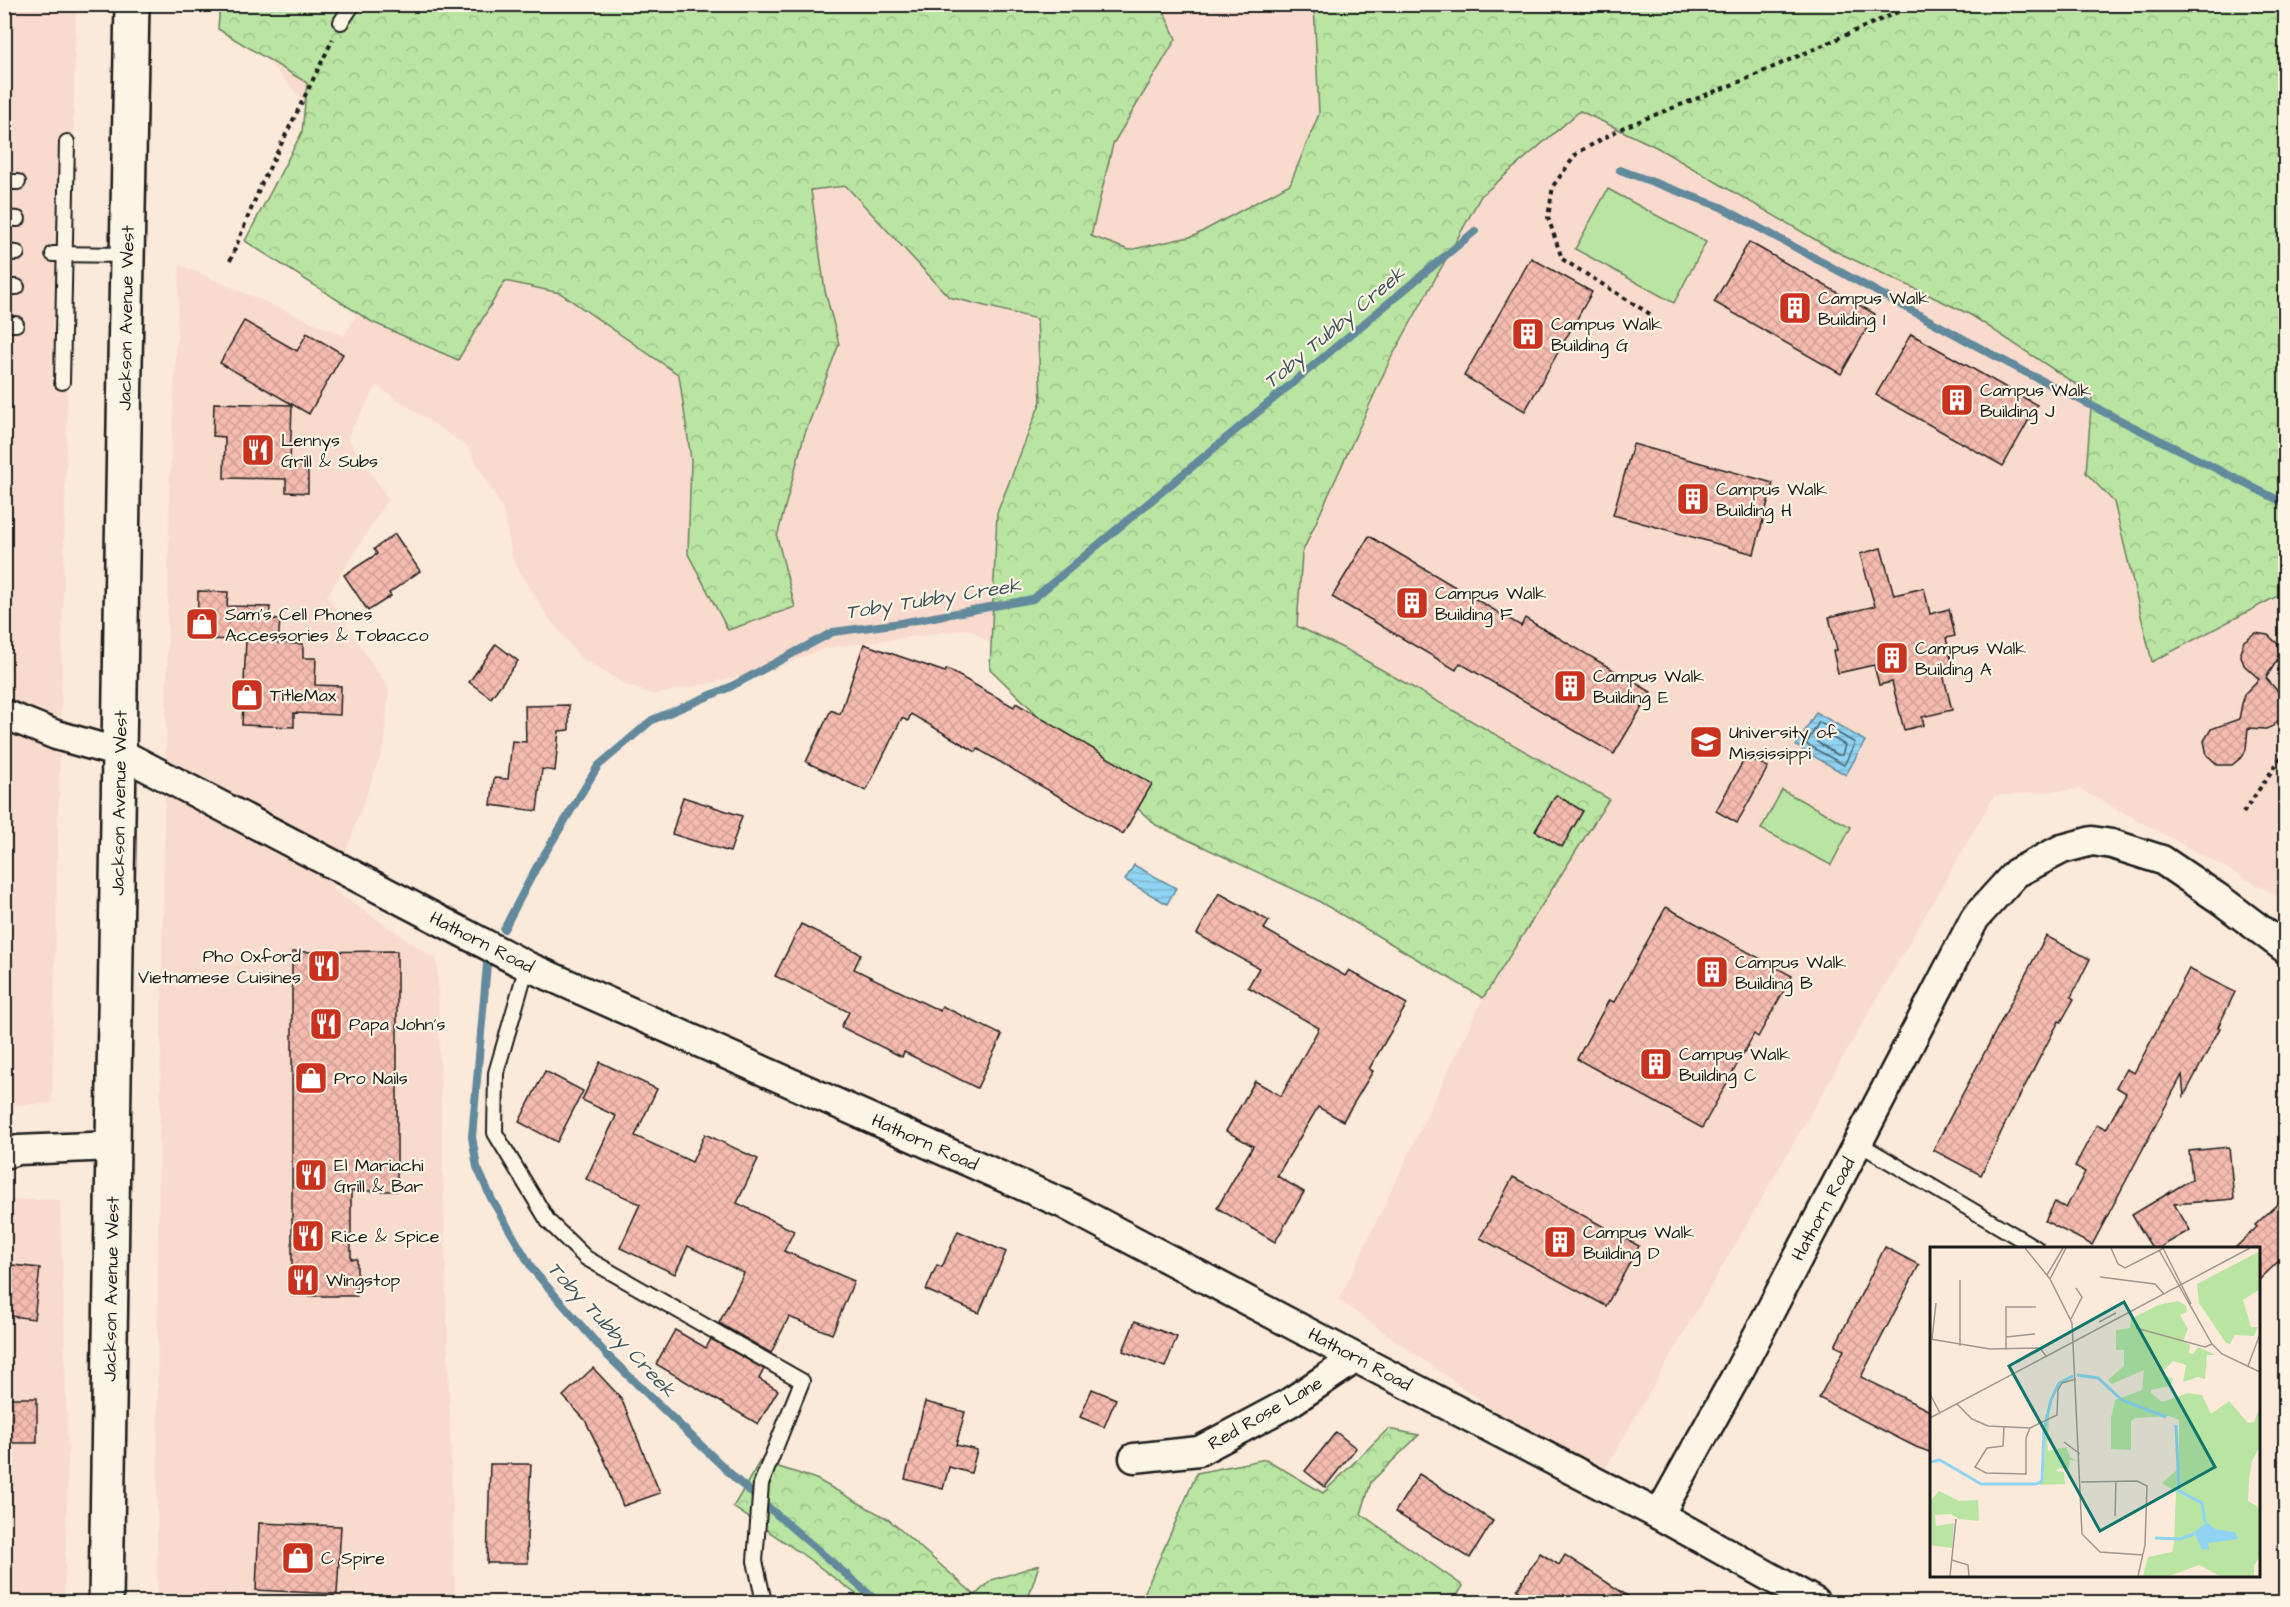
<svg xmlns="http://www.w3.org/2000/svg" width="2290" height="1607" viewBox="0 0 2290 1607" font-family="'Architects Daughter',sans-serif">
<defs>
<pattern id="forest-crowns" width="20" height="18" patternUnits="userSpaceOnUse" patternTransform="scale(1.5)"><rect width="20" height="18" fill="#b9e4a2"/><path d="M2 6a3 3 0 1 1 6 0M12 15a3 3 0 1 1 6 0" fill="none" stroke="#9ec38b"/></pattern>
<pattern id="water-rules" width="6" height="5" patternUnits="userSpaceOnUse" patternTransform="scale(1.5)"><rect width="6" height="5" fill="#90d3f2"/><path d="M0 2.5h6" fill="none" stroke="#7cb5cf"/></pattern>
<pattern id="building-cross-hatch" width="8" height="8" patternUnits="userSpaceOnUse" patternTransform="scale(1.5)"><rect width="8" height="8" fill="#f5bbaf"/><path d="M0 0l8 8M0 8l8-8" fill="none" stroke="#d1a096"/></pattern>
</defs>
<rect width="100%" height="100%" fill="#fbe9da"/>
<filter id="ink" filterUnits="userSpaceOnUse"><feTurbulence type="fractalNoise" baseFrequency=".0167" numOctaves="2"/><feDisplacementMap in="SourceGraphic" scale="12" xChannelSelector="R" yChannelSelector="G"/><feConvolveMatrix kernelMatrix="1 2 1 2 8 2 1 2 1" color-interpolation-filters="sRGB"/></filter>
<g filter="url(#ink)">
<!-- built -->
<g fill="#f9dbcd">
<path d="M 5,5 L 76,5 L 52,1103 L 5,1106 Z"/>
<path d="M 220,5 L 2285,5 L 2285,900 L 2080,789 L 1994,796 L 1597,1483 L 1339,1300 L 1483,998 L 970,629 L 825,648 L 773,669 L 654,695 L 626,685 L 580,657 L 546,614 L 513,560 L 503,510 L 467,446 L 377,386 L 347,437 L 388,499 L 327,596 L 389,689 L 384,746 L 332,889 L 437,960 L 455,1602 L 157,1602 L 158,1236 L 170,480 L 180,265 L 344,336 L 441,172 L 306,103 L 227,17 Z"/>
<path d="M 7,1200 L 60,1200 L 68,1460 L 64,1602 L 5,1602 L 5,1206 Z"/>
</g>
<!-- forest -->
<g fill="url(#forest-crowns)" stroke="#6a805f" stroke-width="1.5">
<path d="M 220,4 L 1161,5 L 1176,39 L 1113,144 L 1091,236 L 1129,250 L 1194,236 L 1290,184 L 1319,114 L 1314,5 L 2285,5 L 2285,592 L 2152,662 L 2114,502 L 2086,473 L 2092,395 L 1971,315 L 1835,251 L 1656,147 L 1580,111 L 1481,196 L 1390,360 L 1302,553 L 1297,626 L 1347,650 L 1609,799 L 1483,998 L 1315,899 L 1156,825 L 1085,761 L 990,669 L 997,513 L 1041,401 L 1037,319 L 949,297 L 846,186 L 811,190 L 825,291 L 839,344 L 804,436 L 777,537 L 795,607 L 728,630 L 688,554 L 691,460 L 679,375 L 560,293 L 505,281 L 458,360 L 372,322 L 245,241 L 302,132 L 307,83 L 218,29 Z"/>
<path d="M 1388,1429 L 1419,1435 L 1371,1482 L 1361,1514 L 1463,1586 L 1453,1602 L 1144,1602 L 1143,1596 L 1197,1473 L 1266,1459 L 1323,1493 Z"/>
<path d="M 760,1461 L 816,1479 L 888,1519 L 975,1595 L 992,1580 L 1039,1565 L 1027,1602 L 871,1602 L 856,1594 L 802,1554 L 733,1507 Z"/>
</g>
<!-- green -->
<g fill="#b9e4a2" stroke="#6a805f" stroke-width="1.5">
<path d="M 1608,189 L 1706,242 L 1674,303 L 1575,249 Z"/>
<path d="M 1782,790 L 1851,827 L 1831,865 L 1761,829 Z"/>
</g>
<!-- water -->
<g fill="url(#water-rules)" stroke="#628a9c" stroke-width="1.5">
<path d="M 1816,712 L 1865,741 L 1846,775 L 1796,746 Z"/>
<path d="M 1134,865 L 1176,888 L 1167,904 L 1125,880 Z"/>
</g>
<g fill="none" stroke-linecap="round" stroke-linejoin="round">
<!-- shore -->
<g stroke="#4a6572" stroke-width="1.5">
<path d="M 1819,722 L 1855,743 L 1844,765 L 1806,744 Z"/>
<path d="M 1823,732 L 1845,745 L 1842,755 L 1838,755 L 1817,742 L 1819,733 Z"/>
</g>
<!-- stream -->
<g stroke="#628a9c" stroke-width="8">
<path d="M 1620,170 L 1721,207 L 2019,369 L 2286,504"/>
<path d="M 504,929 L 536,868 L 598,766 L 652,720 L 730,687 L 833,632 L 901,623 L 1033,599 L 1475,231"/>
<path d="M 487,964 L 472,1137 L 477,1167 L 492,1200 L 533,1270 L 606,1354 L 739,1482 L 878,1602"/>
</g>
</g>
<!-- building -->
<g fill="url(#building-cross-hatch)" stroke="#1c1c1c" stroke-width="1.5">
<path d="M 1749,242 L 1875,314 L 1841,374 L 1714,302 Z"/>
<path d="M 1531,258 L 1592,292 L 1525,411 L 1464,376 Z"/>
<path d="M 244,321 L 297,351 L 307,333 L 343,354 L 309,414 L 220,363 Z"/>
<path d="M 1911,334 L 2037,405 L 2003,466 L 1876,395 Z"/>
<path d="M 214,403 L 292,405 L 290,463 L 308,464 L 308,493 L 286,492 L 286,479 L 224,478 L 225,437 L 213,436 Z"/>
<path d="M 1633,444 L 1773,483 L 1754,554 L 1613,515 Z"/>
<path d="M 395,534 L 420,571 L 389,593 L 391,596 L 368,611 L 344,575 L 377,554 L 374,549 Z"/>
<path d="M 1369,536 L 1521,626 L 1525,618 L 1651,692 L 1614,754 L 1460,663 L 1456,670 L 1332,597 Z"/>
<path d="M 1881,548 L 1894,595 L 1924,588 L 1930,614 L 1949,609 L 1955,636 L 1946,638 L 1953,667 L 1942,670 L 1952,710 L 1922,717 L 1924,725 L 1904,730 L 1892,682 L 1879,685 L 1874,665 L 1838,673 L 1833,651 L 1837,650 L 1829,617 L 1875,606 L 1860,554 Z"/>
<path d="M 198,591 L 228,592 L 227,606 L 270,607 L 269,619 L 280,620 L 278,643 L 303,644 L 303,658 L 316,658 L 315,685 L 341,686 L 340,715 L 294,713 L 294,727 L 242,725 L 246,640 L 197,639 Z"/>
<path d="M 2255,633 L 2268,635 L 2278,644 L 2279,657 L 2266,678 L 2281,695 L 2284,701 L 2282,716 L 2273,726 L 2266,729 L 2248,728 L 2246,749 L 2243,756 L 2232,765 L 2218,765 L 2207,755 L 2204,741 L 2211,729 L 2239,719 L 2244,694 L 2259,679 L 2244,665 L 2240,653 L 2244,641 Z"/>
<path d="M 496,644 L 518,661 L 491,698 L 469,682 Z"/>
<path d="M 864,644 L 945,672 L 947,669 L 1014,707 L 1016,703 L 1152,784 L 1123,834 L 978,749 L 976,752 L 911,714 L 908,721 L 902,718 L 866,791 L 806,762 L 831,710 L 840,714 Z"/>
<path d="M 569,705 L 569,730 L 559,731 L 555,771 L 542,769 L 537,811 L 491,805 L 494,778 L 508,779 L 512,741 L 526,742 L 525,706 Z"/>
<path d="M 1746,756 L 1768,767 L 1737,823 L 1716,811 Z"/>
<path d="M 1556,795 L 1583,811 L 1562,847 L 1535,831 Z"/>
<path d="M 683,797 L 742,816 L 730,852 L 672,834 Z"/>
<path d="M 1219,893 L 1269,921 L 1264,929 L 1345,976 L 1349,970 L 1407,1004 L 1369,1069 L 1373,1071 L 1343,1121 L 1318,1107 L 1277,1176 L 1304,1192 L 1275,1242 L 1217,1208 L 1253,1146 L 1226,1131 L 1255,1081 L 1281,1096 L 1319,1028 L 1248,987 L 1259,968 L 1197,934 Z"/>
<path d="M 1666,907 L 1792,976 L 1758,1037 L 1754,1034 L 1702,1128 L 1577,1059 L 1609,1000 L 1614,1002 Z"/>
<path d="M 801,924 L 861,954 L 854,969 L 940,1011 L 942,1006 L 1002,1035 L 977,1088 L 904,1052 L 902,1057 L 841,1027 L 849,1012 L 775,976 Z"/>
<path d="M 2046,936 L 2090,959 L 2071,997 L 2074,999 L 2061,1022 L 2059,1021 L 2006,1122 L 1981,1175 L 1933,1150 Z"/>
<path d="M 397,951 L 397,1191 L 351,1191 L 351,1259 L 357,1259 L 357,1296 L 292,1296 L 292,952 Z"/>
<path d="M 2189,969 L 2235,992 L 2218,1027 L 2220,1028 L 2184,1096 L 2182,1075 L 2092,1245 L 2045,1221 L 2055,1202 L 2066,1208 L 2085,1172 L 2075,1166 L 2085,1147 L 2097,1124 L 2106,1129 L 2126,1093 L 2116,1087 L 2126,1069 L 2134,1073 Z"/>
<path d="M 600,1062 L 657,1089 L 635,1136 L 692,1162 L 705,1134 L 758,1159 L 737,1203 L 794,1231 L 784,1251 L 854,1281 L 832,1334 L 789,1317 L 771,1353 L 719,1323 L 744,1273 L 688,1246 L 675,1274 L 620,1248 L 640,1204 L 586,1179 L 616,1116 L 582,1100 Z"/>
<path d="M 545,1071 L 583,1091 L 557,1142 L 519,1122 Z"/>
<path d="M 2229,1147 L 2234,1199 L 2174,1204 L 2190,1230 L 2159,1248 L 2152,1248 L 2132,1215 L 2192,1179 L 2189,1151 Z"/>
<path d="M 1513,1177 L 1639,1246 L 1606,1306 L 1480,1238 Z"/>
<path d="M 2286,1196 L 2286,1254 L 2259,1280 L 2259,1248 L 2235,1248 L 2257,1227 L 2255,1225 Z"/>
<path d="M 958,1231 L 1006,1252 L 979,1313 L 926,1290 L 937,1265 L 942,1267 Z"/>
<path d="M 1885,1247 L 1919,1265 L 1861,1377 L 1932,1412 L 1932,1453 L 1916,1447 L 1819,1398 L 1844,1350 L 1835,1346 Z"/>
<path d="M 4,1264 L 40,1268 L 34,1319 L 4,1315 Z"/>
<path d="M 1135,1321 L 1177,1337 L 1165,1367 L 1123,1351 Z"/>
<path d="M 675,1330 L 706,1348 L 711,1339 L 764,1369 L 759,1379 L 778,1390 L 758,1424 L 656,1364 Z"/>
<path d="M 593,1368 L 621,1398 L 660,1493 L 623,1506 L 605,1461 L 585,1420 L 563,1396 Z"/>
<path d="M 1092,1389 L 1116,1399 L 1104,1427 L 1080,1417 Z"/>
<rect x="4" y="1398" width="33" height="45"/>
<path d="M 925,1402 L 965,1412 L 956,1445 L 977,1450 L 971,1473 L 949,1467 L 943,1489 L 905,1479 Z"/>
<path d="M 1336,1432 L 1356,1448 L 1325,1487 L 1305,1471 Z"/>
<path d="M 490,1464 L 531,1464 L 527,1538 L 528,1563 L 487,1563 Z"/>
<path d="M 1419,1474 L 1493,1521 L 1470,1558 L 1395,1512 Z"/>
<path d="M 259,1523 L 341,1526 L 337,1594 L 256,1590 Z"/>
<path d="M 1540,1553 L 1559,1565 L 1565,1555 L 1637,1602 L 1537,1602 L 1517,1590 Z"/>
</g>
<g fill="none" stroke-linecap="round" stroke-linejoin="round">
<!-- lane casing -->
<g stroke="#1c1c1c" stroke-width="18">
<g id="lane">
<path d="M 341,22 L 353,4"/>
<path d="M 4,182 L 18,182"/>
<path d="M 4,218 L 18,219"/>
<path d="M 4,252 L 17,253"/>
<path d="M 53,254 L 127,255"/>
<path d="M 4,287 L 17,287"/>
<path d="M 4,324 L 16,324"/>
<path d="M 62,382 L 67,142"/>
<path d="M 527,966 L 496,1073 L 495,1133 L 548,1221 L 586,1258 L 802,1381 L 761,1484 L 755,1561 L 764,1602"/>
<path d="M 1858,1143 L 2036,1248"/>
</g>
</g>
<!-- street casing -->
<g stroke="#1c1c1c" stroke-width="33">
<g id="street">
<path d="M 4,714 L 56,735 L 120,753 L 527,966 L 1064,1204 L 1356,1358 L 1659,1515 L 1815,1602"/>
<path d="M 4,1154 L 18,1150 L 114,1146"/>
<path d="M 1134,1458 L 1199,1451 L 1289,1403 L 1356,1358"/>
<path d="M 1659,1515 L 1739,1371 L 1975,918 L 2016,873 L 2062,849 L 2092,841 L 2112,844 L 2162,860 L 2221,900 L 2286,949"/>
</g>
</g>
<!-- secondary casing -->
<g stroke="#1c1c1c" stroke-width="38">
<path id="secondary" d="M 106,1602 L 125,363 L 132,4"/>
</g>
<!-- path -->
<g stroke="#1c1c1c" stroke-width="4" stroke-dasharray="4.5 4.5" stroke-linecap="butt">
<path d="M 230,261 L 261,185 L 333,39"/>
<path d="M 1650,314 L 1562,259 L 1548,217 L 1553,186 L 1577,153 L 1624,127 L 1744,80 L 1916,4"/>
<path d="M 2243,813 L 2286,750"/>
</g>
<!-- lane -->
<use href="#lane" stroke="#fcf5e5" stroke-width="14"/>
<!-- street -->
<use href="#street" stroke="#fcf5e5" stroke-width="28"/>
<!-- secondary -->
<use href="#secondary" stroke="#fcf5e5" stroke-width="33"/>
</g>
</g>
<!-- icons -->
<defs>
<g id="building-square" transform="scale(1.725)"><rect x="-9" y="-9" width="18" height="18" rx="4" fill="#c8321e" stroke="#fcf5e5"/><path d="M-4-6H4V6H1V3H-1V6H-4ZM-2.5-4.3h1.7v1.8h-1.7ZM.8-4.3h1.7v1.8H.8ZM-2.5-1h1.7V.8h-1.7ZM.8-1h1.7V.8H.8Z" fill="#fff"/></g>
<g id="restaurant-square" transform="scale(1.725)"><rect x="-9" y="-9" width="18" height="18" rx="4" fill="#c8321e" stroke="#fcf5e5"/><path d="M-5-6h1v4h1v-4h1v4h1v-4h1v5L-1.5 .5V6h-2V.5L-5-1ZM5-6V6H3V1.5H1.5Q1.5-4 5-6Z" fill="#fff"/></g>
<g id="shop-square" transform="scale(1.725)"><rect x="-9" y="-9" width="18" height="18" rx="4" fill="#c8321e" stroke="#fcf5e5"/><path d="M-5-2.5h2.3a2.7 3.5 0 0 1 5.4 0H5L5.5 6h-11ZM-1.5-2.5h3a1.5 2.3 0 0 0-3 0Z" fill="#fff"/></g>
<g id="university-square" transform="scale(1.725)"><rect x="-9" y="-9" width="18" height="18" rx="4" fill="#c8321e" stroke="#fcf5e5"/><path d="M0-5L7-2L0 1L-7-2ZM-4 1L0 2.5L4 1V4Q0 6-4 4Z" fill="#fff"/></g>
</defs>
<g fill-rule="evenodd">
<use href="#building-square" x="1795" y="308"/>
<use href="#building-square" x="1528" y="334"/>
<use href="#building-square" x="1957" y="400"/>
<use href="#restaurant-square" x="258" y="450"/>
<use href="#building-square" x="1693" y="499"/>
<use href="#building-square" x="1412" y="603"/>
<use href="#shop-square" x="202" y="624"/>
<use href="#building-square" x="1892" y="658"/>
<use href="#building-square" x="1570" y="686"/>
<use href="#shop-square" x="247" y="695"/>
<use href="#university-square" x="1706" y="742"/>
<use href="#restaurant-square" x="324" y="966"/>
<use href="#building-square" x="1712" y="972"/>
<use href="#restaurant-square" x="326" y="1024"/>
<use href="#building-square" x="1656" y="1064"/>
<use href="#shop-square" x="311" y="1078"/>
<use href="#restaurant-square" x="311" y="1175"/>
<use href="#restaurant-square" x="308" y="1236"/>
<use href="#building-square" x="1560" y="1242"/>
<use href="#restaurant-square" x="303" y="1280"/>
<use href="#shop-square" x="298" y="1558"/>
</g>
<g text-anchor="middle" stroke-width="4.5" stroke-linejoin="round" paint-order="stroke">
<!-- poi labels -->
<g font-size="18" fill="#1c1c1c" stroke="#fcf5e5" text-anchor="start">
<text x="1818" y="304">Campus Walk<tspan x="1818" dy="21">Building I</tspan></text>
<text x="1551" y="330">Campus Walk<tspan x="1551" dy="21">Building G</tspan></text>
<text x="1980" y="396">Campus Walk<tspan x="1980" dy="21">Building J</tspan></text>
<text x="281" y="446">Lennys<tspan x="281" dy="21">Grill &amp; Subs</tspan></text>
<text x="1716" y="495">Campus Walk<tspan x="1716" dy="21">Building H</tspan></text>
<text x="1435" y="599">Campus Walk<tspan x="1435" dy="21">Building F</tspan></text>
<text x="225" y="620">Sam's Cell Phones<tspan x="225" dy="21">Accessories &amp; Tobacco</tspan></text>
<text x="1915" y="654">Campus Walk<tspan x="1915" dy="21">Building A</tspan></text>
<text x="1593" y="682">Campus Walk<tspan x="1593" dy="21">Building E</tspan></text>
<text x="270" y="701">TitleMax</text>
<text x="1729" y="738">University of<tspan x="1729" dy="21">Mississippi</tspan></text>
<text x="301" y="962" text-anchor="end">Pho Oxford<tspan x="301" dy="21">Vietnamese Cuisines</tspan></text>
<text x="1735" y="968">Campus Walk<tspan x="1735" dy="21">Building B</tspan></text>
<text x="349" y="1030">Papa John's</text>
<text x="1679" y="1060">Campus Walk<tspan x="1679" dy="21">Building C</tspan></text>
<text x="334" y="1084">Pro Nails</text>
<text x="334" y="1171">El Mariachi<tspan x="334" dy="21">Grill &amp; Bar</tspan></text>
<text x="1583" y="1238">Campus Walk<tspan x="1583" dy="21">Building D</tspan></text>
<text x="331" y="1242">Rice &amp; Spice</text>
<text x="326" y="1286">Wingstop</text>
<text x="321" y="1564">C Spire</text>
</g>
<!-- street labels -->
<g font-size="18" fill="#1c1c1c" stroke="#fcf5e5">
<text transform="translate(126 318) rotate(-89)" y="6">Jackson Avenue West</text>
<text transform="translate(119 803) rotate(-89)" y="6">Jackson Avenue West</text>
<text transform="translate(482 942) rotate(27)" y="6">Hathorn Road</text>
<text transform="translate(925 1142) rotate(24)" y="6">Hathorn Road</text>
<text transform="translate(1823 1209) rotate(-62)" y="6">Hathorn Road</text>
<text transform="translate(111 1289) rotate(-89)" y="6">Jackson Avenue West</text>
<text transform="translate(1360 1359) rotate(28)" y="6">Hathorn Road</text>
<text transform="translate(1265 1413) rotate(-30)" y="6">Red Rose Lane</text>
</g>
<!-- water labels -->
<g font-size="20" font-style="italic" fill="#3f535c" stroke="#fcf5e5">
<text transform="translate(1334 327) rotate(-40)" y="7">Toby Tubby Creek</text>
<text transform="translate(933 598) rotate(-9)" y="7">Toby Tubby Creek</text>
<text transform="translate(612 1329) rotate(47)" y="7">Toby Tubby Creek</text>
</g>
</g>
<!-- overview -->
<g transform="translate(1930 1247)">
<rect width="330" height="330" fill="#fbe9da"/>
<path d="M 330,4 L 330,42 L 313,53 L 321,80 L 328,80 L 324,89 L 305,88 L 300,97 L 296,96 L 269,56 L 267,37 ZM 248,54 L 256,59 L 257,65 L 250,68 L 258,82 L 253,94 L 260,98 L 259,106 L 263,107 L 268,100 L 286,108 L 277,108 L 275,132 L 268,130 L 253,135 L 256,118 L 243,114 L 234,123 L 235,128 L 243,132 L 240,139 L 221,143 L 221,146 L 232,155 L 258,146 L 272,148 L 281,167 L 299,154 L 318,176 L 324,175 L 330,160 L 330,199 L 322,214 L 319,233 L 318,254 L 328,260 L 330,275 L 330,309 L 324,319 L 324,329 L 290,329 L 269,318 L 239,329 L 213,329 L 218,310 L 242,305 L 244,296 L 246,245 L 232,236 L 249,221 L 249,173 L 239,169 L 206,171 L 201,174 L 201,203 L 181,202 L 181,171 L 185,153 L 212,143 L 214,123 L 182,137 L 178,133 L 194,119 L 194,103 L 186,103 L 186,83 L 200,81 L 201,72 L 228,58 ZM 115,168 L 119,168 L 118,189 L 123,192 L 117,194 L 118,204 L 136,200 L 140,210 L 147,214 L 140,213 L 138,224 L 130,221 L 125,224 L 134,225 L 135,237 L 107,238 L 114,228 ZM 9,244 L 29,254 L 48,253 L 49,274 L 29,272 L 21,267 L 5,268 L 6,279 L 24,276 L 22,301 L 0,298 L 0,254 Z" fill="#b9e4a2"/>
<path d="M 277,275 L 285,282 L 305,285 L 308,292 L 278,296 L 279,303 L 272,302 L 264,285 Z" fill="#90d3f2"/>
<path fill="none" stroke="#90d3f2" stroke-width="3" d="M 147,128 L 168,131 L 192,153 L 236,170M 246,178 L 249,244 L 272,256 L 275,275M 0,215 L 10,213 L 51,237 L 106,237 L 112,234 L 114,183 L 121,153 L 129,136 L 143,129M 225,291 L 250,292 L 264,287"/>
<path fill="none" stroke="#a2978e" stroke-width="1.5" d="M 95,1 L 120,32 L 142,76 L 152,287 L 170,305 L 213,308M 181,1 L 188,17 L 195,21 L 234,1M 233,1 L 261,57M 229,3 L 282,97 L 292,107 L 330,125M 117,28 L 133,1M 170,30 L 225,37 L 234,47M 120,32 L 136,1M 141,72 L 152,50 L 146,41M 169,75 L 186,66M 206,81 L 275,100 L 282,97M 76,90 L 105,87M 0,92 L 60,102 L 110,101 L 116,109M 2,92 L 6,56M 30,99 L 30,33M 76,103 L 76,60 L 106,60M 318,119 L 330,87M 0,147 L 10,166M 27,157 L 42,172 L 58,179 L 100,181 L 127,168 L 128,143 L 132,136 L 146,132M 0,171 L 320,1M 74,180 L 73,199 L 57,201 L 45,220 L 56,226 L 96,227 L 96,191 L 100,181M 134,195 L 150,207M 151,235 L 207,234 L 217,239 L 215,298 L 208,329M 185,269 L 186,234M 22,313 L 38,318 L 39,329M 20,329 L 26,272"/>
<path fill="#0f766e" fill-opacity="0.15" stroke="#0f766e" stroke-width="3" d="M 194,55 L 285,220 L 170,284 L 79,119 Z"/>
<rect width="330" height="330" fill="none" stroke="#1c1c1c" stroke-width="3"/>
</g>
<!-- margin -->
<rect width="2290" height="1607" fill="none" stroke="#fcf5e5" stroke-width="24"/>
<rect x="12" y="12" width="2266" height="1583" fill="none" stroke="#1c1c1c" stroke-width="2" filter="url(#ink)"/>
</svg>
